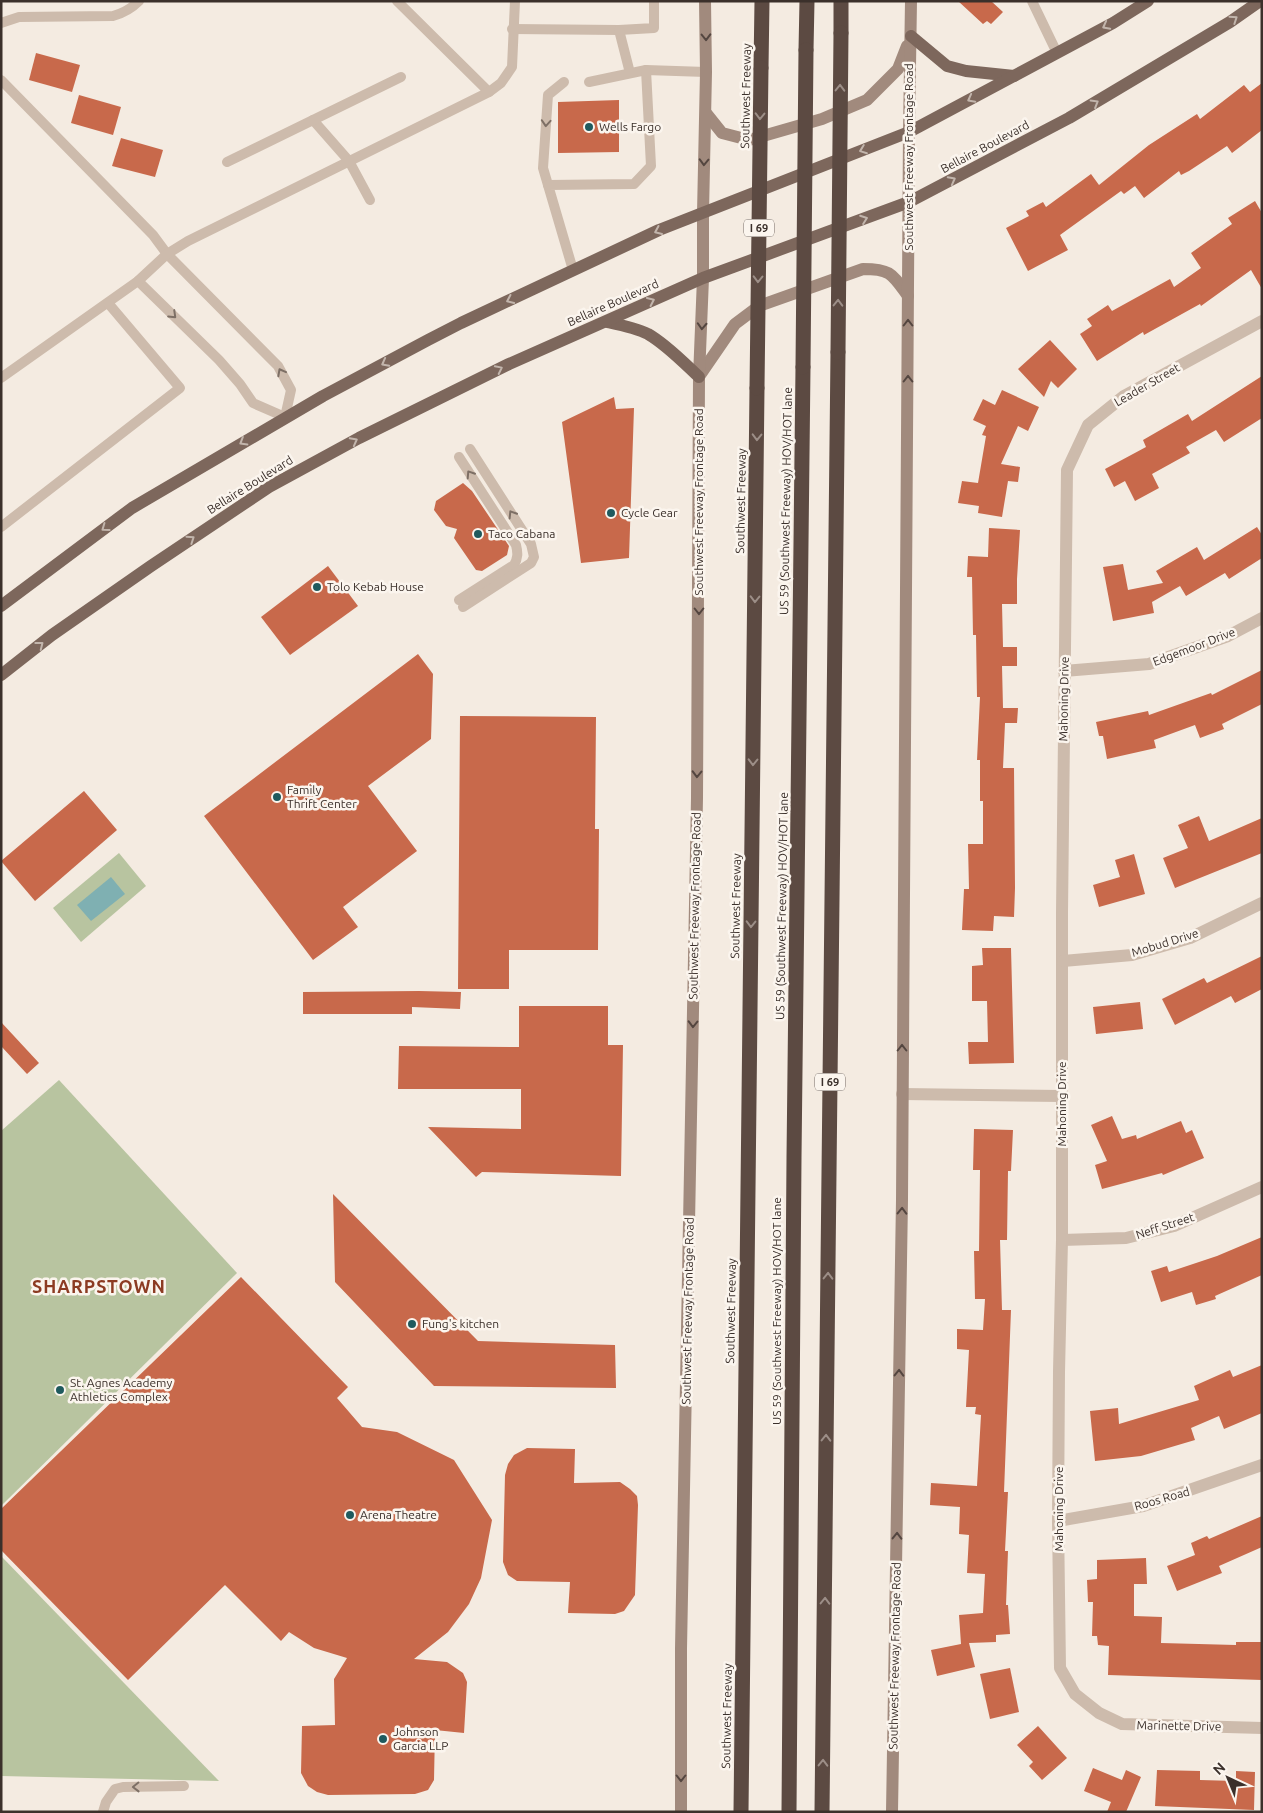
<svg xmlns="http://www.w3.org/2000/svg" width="1263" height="1813" viewBox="0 0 1263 1813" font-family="Ubuntu,sans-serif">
<rect width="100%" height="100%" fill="#f4ebe1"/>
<!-- green -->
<g fill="#b8c4a0">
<path d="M 119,853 L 146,886 L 81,942 L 53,908 Z"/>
<path d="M 59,1080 L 237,1273 L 1,1506 L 1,1131 Z"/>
<path d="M 1,1556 L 219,1781 L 1,1776 Z"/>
</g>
<!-- water -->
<path fill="#7fb0b2" d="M 111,877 L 125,894 L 91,921 L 77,905 Z"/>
<!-- building -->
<g fill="#c8694b">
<path d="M 958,1 L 991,1 L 1003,12 L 991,24 L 987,21 L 983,24 Z"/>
<path d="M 36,53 L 80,65 L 72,92 L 29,80 Z"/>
<path d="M 1262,83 L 1262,130 L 1232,153 L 1227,146 L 1189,171 L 1181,175 L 1179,171 L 1144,198 L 1135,186 L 1124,194 L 1121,191 L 1060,235 L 1068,250 L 1028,271 L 1006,228 L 1029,216 L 1026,211 L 1043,202 L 1046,207 L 1091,174 L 1099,185 L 1149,145 L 1197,114 L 1200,119 L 1244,85 L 1250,92 Z"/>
<path d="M 79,95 L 121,107 L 113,135 L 71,123 Z"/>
<path d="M 619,100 L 619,152 L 558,153 L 558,102 Z"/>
<path d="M 121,138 L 163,150 L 155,177 L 112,166 Z"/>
<path d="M 1255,201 L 1262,213 L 1262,289 L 1251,270 L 1201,306 L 1200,304 L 1144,335 L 1143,332 L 1097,361 L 1080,334 L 1092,326 L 1087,319 L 1108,305 L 1112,311 L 1170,279 L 1174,287 L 1201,268 L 1191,253 L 1232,224 L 1228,218 Z"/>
<path d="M 1050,340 L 1077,369 L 1058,388 L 1051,381 L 1044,397 L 1018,369 Z"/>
<path d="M 1262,376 L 1262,418 L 1224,442 L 1216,430 L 1186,447 L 1190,453 L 1152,474 L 1159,488 L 1135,501 L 1125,481 L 1114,487 L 1105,469 L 1146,447 L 1143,440 L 1188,414 L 1192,421 Z"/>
<path d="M 1002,390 L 1039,407 L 1028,431 L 1018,426 L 1001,464 L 1020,467 L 1018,482 L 1008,481 L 1002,517 L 978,513 L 979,506 L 958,503 L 962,481 L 978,483 L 986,436 L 982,435 L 986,426 L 973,420 L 983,399 L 995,405 Z"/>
<path d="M 614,397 L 616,409 L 634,408 L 629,558 L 581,563 L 562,422 Z"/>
<path d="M 463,483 L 472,491 L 509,546 L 507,555 L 482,571 L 476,570 L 454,538 L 457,529 L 446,526 L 434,510 L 436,501 Z"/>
<path d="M 1257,527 L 1262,535 L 1262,558 L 1229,579 L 1225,573 L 1186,596 L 1180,586 L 1152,602 L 1154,613 L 1113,621 L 1103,567 L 1123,564 L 1128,590 L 1163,583 L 1156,571 L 1197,547 L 1204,560 Z"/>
<path d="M 989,528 L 1020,530 L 1017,579 L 1017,604 L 1002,604 L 1003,647 L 1017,647 L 1017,666 L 1002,666 L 1003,708 L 1018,708 L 1017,723 L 1005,723 L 1003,768 L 1014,768 L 1015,888 L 1014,917 L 994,916 L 993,931 L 962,930 L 964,889 L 969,889 L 968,844 L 983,844 L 983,801 L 980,801 L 980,760 L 977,760 L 980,697 L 977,697 L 976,635 L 973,635 L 972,577 L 967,577 L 968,556 L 988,557 Z"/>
<path d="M 328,566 L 358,606 L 290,655 L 261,617 Z"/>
<path d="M 418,654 L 433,674 L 431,739 L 368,786 L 417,851 L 343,907 L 358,927 L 313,960 L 204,816 Z"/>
<path d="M 1262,670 L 1262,704 L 1222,724 L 1224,729 L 1200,738 L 1195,725 L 1154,740 L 1156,748 L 1107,759 L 1103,736 L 1099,736 L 1096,722 L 1148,711 L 1149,715 L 1211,693 L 1212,695 Z"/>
<path d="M 460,716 L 596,717 L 595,829 L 599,829 L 598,950 L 509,950 L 509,989 L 458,989 Z"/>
<path d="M 84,791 L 117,830 L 35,901 L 1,861 Z"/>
<path d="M 1199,816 L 1209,841 L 1262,818 L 1262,853 L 1175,888 L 1163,858 L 1188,848 L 1178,825 Z"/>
<path d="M 1134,854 L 1145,894 L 1099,907 L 1093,885 L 1120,877 L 1115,860 Z"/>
<path d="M 982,948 L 1011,948 L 1014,1063 L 969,1064 L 968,1042 L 988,1042 L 987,1001 L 972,1001 L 972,966 L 983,965 Z"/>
<path d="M 1262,956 L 1262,989 L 1235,1003 L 1231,996 L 1175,1025 L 1162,999 L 1204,978 L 1207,983 Z"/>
<path d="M 419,991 L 461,992 L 460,1009 L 412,1007 L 412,1014 L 303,1014 L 303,992 Z"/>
<path d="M 1140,1002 L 1143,1029 L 1096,1034 L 1093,1007 Z"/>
<path d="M 519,1006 L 608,1006 L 608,1045 L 623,1045 L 621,1176 L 482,1172 L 476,1177 L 428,1127 L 521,1129 L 521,1089 L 398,1089 L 399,1046 L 519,1047 Z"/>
<path d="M 1,1022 L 39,1063 L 27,1074 L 1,1046 Z"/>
<path d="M 1112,1116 L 1122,1139 L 1136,1135 L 1137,1139 L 1181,1121 L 1186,1133 L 1192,1130 L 1204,1158 L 1163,1175 L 1162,1173 L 1102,1189 L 1095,1165 L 1107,1161 L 1091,1125 Z"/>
<path d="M 974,1129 L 1013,1130 L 1011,1171 L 1008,1171 L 1007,1240 L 1000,1240 L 1002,1310 L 1011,1310 L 1004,1492 L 1008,1492 L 1005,1551 L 1008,1551 L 1006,1605 L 1008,1605 L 1010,1634 L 996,1635 L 996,1642 L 969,1643 L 975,1667 L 937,1676 L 931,1650 L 961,1644 L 959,1615 L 983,1613 L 985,1574 L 967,1573 L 969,1535 L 959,1534 L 960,1507 L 930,1505 L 931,1483 L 977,1486 L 981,1415 L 975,1414 L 976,1407 L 966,1407 L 969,1350 L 957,1349 L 957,1329 L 983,1330 L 985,1299 L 975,1299 L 974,1251 L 979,1251 L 980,1170 L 973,1170 Z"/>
<path d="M 333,1194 L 478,1341 L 615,1345 L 616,1388 L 434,1386 L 335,1282 Z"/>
<path d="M 1262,1237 L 1262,1275 L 1215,1296 L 1216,1299 L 1196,1305 L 1192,1292 L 1161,1302 L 1151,1271 L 1167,1266 L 1169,1272 L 1217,1256 Z"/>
<path d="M 241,1277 L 348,1387 L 337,1398 L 362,1427 L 397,1432 L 454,1460 L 492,1520 L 481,1578 L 469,1604 L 448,1632 L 414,1659 L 447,1662 L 463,1673 L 467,1682 L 464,1733 L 435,1730 L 434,1780 L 428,1790 L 415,1794 L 328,1795 L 317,1792 L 308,1786 L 301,1773 L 302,1726 L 335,1725 L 334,1679 L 347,1658 L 314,1648 L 289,1632 L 281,1641 L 225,1585 L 128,1680 L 1,1550 L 1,1509 Z"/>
<path d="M 1262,1365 L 1262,1413 L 1224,1429 L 1219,1416 L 1191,1428 L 1195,1440 L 1141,1456 L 1095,1461 L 1090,1411 L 1118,1408 L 1119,1424 L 1199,1400 L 1194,1386 L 1230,1370 L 1233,1377 Z"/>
<path d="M 527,1448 L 575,1449 L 574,1483 L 620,1482 L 630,1489 L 637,1496 L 638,1505 L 635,1595 L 624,1611 L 615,1614 L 568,1613 L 570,1582 L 517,1581 L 508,1575 L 503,1562 L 505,1475 L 508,1464 L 514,1455 Z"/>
<path d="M 1262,1516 L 1262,1547 L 1219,1566 L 1222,1573 L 1177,1591 L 1167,1566 L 1195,1555 L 1191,1543 L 1207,1536 L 1209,1539 Z"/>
<path d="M 1146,1558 L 1147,1584 L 1134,1584 L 1134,1616 L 1162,1617 L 1161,1643 L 1236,1645 L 1236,1642 L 1262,1642 L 1262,1680 L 1108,1675 L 1109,1646 L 1098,1645 L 1097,1636 L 1092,1636 L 1093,1602 L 1088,1602 L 1087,1580 L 1097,1579 L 1097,1560 Z"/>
<path d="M 1010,1668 L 1019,1712 L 990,1719 L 980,1674 Z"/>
<path d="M 1038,1726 L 1067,1758 L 1042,1780 L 1029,1766 L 1033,1762 L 1017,1745 Z"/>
<path d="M 1093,1768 L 1122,1780 L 1126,1770 L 1141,1777 L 1126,1812 L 1107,1812 L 1111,1802 L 1084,1791 Z"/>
<path d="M 1157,1770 L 1200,1771 L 1200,1780 L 1236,1781 L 1236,1771 L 1255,1772 L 1254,1810 L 1155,1806 Z"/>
</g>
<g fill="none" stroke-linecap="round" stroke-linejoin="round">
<!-- service -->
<g stroke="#cdbbac" stroke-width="10">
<path d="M 397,1 L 489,92"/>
<path d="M 1032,1 L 1057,53"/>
<path d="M 1,23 L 19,17 L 113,16 C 124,13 131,9 139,1"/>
<path d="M 512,29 L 619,30 L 654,28 L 654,1"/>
<path d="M 619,30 L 630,73"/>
<path d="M 1,80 L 153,235 L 167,254 L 278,366 L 291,390 L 285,417 L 253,403 L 240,384 L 219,360 L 138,281"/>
<path d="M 589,82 L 646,70 L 706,72"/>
<path d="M 313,120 L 349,161 L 370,200"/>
<path d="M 227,162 L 401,77"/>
<path d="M 548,185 L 543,168 L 548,95 L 564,82"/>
<path d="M 573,270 L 548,185 L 634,184 L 651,166 L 646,70"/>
<path d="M 1,378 L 138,281 L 167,254 L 188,241 L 489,92 L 501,83 L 512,67 L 515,1"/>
<path d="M 459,457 L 516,545 C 518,553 518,558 514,565 L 459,600"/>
<path d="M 1,527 L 180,388 L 108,303"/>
<path d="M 463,607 L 531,563 L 534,557 L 531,544 L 470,449"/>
<path d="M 103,1812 L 106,1802 L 115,1789 L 123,1787 L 184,1786"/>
</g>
<!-- minor -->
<g stroke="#cdbbac" stroke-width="12">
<path d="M 1262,321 L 1124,396 L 1088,425 L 1067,470 L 1062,913 L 1062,1240 L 1059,1372 L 1058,1521 L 1060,1668 L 1075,1694 L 1099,1713 L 1122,1724 L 1262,1728"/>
<path d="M 1064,671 L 1149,664 L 1228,636 L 1262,618"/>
<path d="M 1063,961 L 1132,955 L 1190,938 L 1262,903"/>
<path d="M 902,1094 L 1062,1096"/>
<path d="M 1062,1240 L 1126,1238 L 1174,1226 L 1262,1187"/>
<path d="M 1058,1521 L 1143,1506 L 1262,1465"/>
</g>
<!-- secondary -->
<g stroke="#a18a7d" stroke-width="12">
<path d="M 706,113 L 722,133 L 749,140 L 822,119 L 867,100 L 898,69 L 907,46"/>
<path d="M 700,375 L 735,324 L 759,306 L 863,269 C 891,269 892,274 908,296"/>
<path d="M 681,1812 L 681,1649 L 697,798 L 699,377 L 703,278 L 703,213 L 706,72 L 705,1"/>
<path d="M 892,1812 L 902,1200 L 909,132 L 911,1"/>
</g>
<!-- primary -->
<g stroke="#7d675c" stroke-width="12">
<path d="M 911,36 L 947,66 L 966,71 L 1014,76"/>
<path d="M 607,322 C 621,325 636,328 648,334 C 667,345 684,363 699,377"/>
<path d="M 1,606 L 132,508 L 323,396 L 428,340 L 461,323 L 659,230 L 909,132 L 1113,23 L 1148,1"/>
<path d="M 1,675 L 52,635 L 151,566 L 269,487 L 359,438 L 509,364 L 703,278 L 909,202 L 1069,118 L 1230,22 L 1260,1"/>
</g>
<!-- motorway -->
<g stroke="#5c4a42" stroke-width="15">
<path d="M 841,33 L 841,1"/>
<path d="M 806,50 L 807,1"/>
<path d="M 761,68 L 762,1"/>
<path d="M 741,1812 L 757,388"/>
<path d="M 789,1812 L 794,1158 L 803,367"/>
<path d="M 822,1812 L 838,352"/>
</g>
<!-- motorway-bridge -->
<g stroke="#5c4a42" stroke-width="15">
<path d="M 838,352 L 841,33"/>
<path d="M 803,367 L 806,50"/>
<path d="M 757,388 L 761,68"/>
</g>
</g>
<!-- one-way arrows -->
<defs><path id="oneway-chevron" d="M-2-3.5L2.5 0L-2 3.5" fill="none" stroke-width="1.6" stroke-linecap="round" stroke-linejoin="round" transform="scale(1.25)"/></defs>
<g stroke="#c2b5ac">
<use href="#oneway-chevron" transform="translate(1234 19) rotate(-34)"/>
<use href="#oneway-chevron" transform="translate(1106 26) rotate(152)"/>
<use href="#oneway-chevron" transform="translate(971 99) rotate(152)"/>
<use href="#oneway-chevron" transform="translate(1095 103) rotate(-31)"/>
<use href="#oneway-chevron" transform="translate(863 150) rotate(159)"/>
<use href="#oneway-chevron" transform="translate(952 180) rotate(-28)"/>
<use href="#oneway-chevron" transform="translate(864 219) rotate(-20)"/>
<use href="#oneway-chevron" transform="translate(658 231) rotate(156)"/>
<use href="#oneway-chevron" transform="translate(510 300) rotate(155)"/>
<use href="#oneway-chevron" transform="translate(651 301) rotate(-25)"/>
<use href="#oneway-chevron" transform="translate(385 363) rotate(152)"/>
<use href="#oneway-chevron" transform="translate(499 369) rotate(-26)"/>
<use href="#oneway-chevron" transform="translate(354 441) rotate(-28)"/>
<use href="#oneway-chevron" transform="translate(243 442) rotate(149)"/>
<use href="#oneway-chevron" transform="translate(105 528) rotate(144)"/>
<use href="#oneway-chevron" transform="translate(191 539) rotate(-34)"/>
<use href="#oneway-chevron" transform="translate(40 645) rotate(-38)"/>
</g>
<g stroke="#544640">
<use href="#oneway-chevron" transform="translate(706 37) rotate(89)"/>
<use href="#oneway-chevron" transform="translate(704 162) rotate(92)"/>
<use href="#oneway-chevron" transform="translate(908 323) rotate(-90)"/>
<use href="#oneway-chevron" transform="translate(702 326) rotate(93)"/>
<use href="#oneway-chevron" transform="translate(908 379) rotate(-90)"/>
<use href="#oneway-chevron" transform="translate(699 611) rotate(90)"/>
<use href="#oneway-chevron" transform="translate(697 774) rotate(91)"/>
<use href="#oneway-chevron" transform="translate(693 1024) rotate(91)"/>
<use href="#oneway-chevron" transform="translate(902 1048) rotate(-90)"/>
<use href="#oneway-chevron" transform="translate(902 1211) rotate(-89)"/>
<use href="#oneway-chevron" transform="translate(899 1373) rotate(-89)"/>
<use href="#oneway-chevron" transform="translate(897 1536) rotate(-89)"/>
<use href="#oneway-chevron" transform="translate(681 1778) rotate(90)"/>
</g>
<g stroke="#9c8e87">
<use href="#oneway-chevron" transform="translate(840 88) rotate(-89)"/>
<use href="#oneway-chevron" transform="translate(760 116) rotate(91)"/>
<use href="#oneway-chevron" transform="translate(758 279) rotate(91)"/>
<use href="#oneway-chevron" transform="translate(838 303) rotate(-89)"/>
<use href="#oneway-chevron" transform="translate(757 437) rotate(91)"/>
<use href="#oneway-chevron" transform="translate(755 599) rotate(91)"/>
<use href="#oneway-chevron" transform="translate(753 762) rotate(91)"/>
<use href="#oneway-chevron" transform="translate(751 924) rotate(91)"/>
<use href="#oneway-chevron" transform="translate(828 1276) rotate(-89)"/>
<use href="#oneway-chevron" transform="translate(826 1438) rotate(-89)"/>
<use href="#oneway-chevron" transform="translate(825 1601) rotate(-89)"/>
<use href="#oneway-chevron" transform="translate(823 1763) rotate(-89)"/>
</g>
<g stroke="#7d6f65">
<use href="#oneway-chevron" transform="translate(546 123) rotate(94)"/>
<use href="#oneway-chevron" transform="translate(173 315) rotate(44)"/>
<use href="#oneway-chevron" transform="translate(281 372) rotate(-118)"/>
<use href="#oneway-chevron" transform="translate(470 474) rotate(-123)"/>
<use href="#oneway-chevron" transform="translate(512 514) rotate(-122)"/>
<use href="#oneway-chevron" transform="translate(136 1787) rotate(179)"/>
</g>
<!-- markers -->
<g fill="#1f5a5e" stroke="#fbf5ee" stroke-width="2">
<circle cx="589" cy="127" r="5"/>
<circle cx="611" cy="513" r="5"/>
<circle cx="478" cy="534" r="5"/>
<circle cx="317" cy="587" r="5"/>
<circle cx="277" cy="797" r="5"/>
<circle cx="412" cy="1324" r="5"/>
<circle cx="60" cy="1390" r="5"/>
<circle cx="350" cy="1515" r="5"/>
<circle cx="383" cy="1739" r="5"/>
</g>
<g text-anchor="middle" stroke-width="5" stroke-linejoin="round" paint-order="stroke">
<!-- shield labels -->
<g fill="#fbf5ee" stroke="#756b66" stroke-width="1">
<rect x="744" y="219.5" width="30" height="17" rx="4"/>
<rect x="815" y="1073.5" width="30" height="17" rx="4"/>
</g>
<g font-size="11" font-weight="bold" fill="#3b302b">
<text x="759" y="232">I 69</text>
<text x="830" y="1086">I 69</text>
</g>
<!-- street labels -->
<g font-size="12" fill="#3b302b" stroke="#fbf5ee">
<text transform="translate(746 96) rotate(-89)" y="4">Southwest Freeway</text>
<text transform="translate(985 147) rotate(-28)" y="4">Bellaire Boulevard</text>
<text transform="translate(909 157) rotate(-90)" y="4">Southwest Freeway Frontage Road</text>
<text transform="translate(613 303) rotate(-24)" y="4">Bellaire Boulevard</text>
<text transform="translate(1147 385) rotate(-30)" y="4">Leader Street</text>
<text transform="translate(250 485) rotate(-32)" y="4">Bellaire Boulevard</text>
<text transform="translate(741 501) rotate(-89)" y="4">Southwest Freeway</text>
<text transform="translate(786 501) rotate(-89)" y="4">US 59 (Southwest Freeway) HOV/HOT lane</text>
<text transform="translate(699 502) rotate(-90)" y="4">Southwest Freeway Frontage Road</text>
<text transform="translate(1194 647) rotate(-21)" y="4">Edgemoor Drive</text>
<text transform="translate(1064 699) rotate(-89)" y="4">Mahoning Drive</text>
<text transform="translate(695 906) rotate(-89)" y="4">Southwest Freeway Frontage Road</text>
<text transform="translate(736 906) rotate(-89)" y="4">Southwest Freeway</text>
<text transform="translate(782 906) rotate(-89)" y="4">US 59 (Southwest Freeway) HOV/HOT lane</text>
<text transform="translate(1165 943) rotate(-17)" y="4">Mobud Drive</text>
<text transform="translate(1062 1104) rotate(-90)" y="4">Mahoning Drive</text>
<text transform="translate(1165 1226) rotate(-18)" y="4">Neff Street</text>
<text transform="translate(688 1311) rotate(-89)" y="4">Southwest Freeway Frontage Road</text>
<text transform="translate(731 1311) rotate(-89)" y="4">Southwest Freeway</text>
<text transform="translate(777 1311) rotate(-90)" y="4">US 59 (Southwest Freeway) HOV/HOT lane</text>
<text transform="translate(1162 1499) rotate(-16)" y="4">Roos Road</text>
<text transform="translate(1059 1509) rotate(-90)" y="4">Mahoning Drive</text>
<text transform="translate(895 1656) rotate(-89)" y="4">Southwest Freeway Frontage Road</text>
<text transform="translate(727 1716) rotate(-89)" y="4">Southwest Freeway</text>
<text transform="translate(1179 1726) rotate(1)" y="4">Marinette Drive</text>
</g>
<!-- poi labels -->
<g font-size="12" fill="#3b302b" stroke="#fbf5ee" text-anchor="start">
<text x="599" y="131">Wells Fargo</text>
<text x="621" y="517">Cycle Gear</text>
<text x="488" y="538">Taco Cabana</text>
<text x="327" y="591">Tolo Kebab House</text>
<text x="287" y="794">Family<tspan x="287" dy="14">Thrift Center</tspan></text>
<text x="422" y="1328">Fung's kitchen</text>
<text x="70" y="1387">St. Agnes Academy<tspan x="70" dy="14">Athletics Complex</tspan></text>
<text x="360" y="1519">Arena Theatre</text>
<text x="393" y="1736">Johnson<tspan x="393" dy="14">Garcia LLP</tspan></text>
</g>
<!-- district labels -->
<g font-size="18" font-weight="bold" letter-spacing="1" fill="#8c3b22" stroke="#fbf5ee">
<text x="99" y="1293">SHARPSTOWN</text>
</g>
</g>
<!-- border -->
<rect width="1263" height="1813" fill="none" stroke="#3b302b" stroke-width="5"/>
<!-- north arrow -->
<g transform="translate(1228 1778) rotate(316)" stroke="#fbf5ee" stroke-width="4" paint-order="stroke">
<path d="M0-4L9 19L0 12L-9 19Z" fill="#3b302b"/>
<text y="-8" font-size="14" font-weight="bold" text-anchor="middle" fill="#3b302b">N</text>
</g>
</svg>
